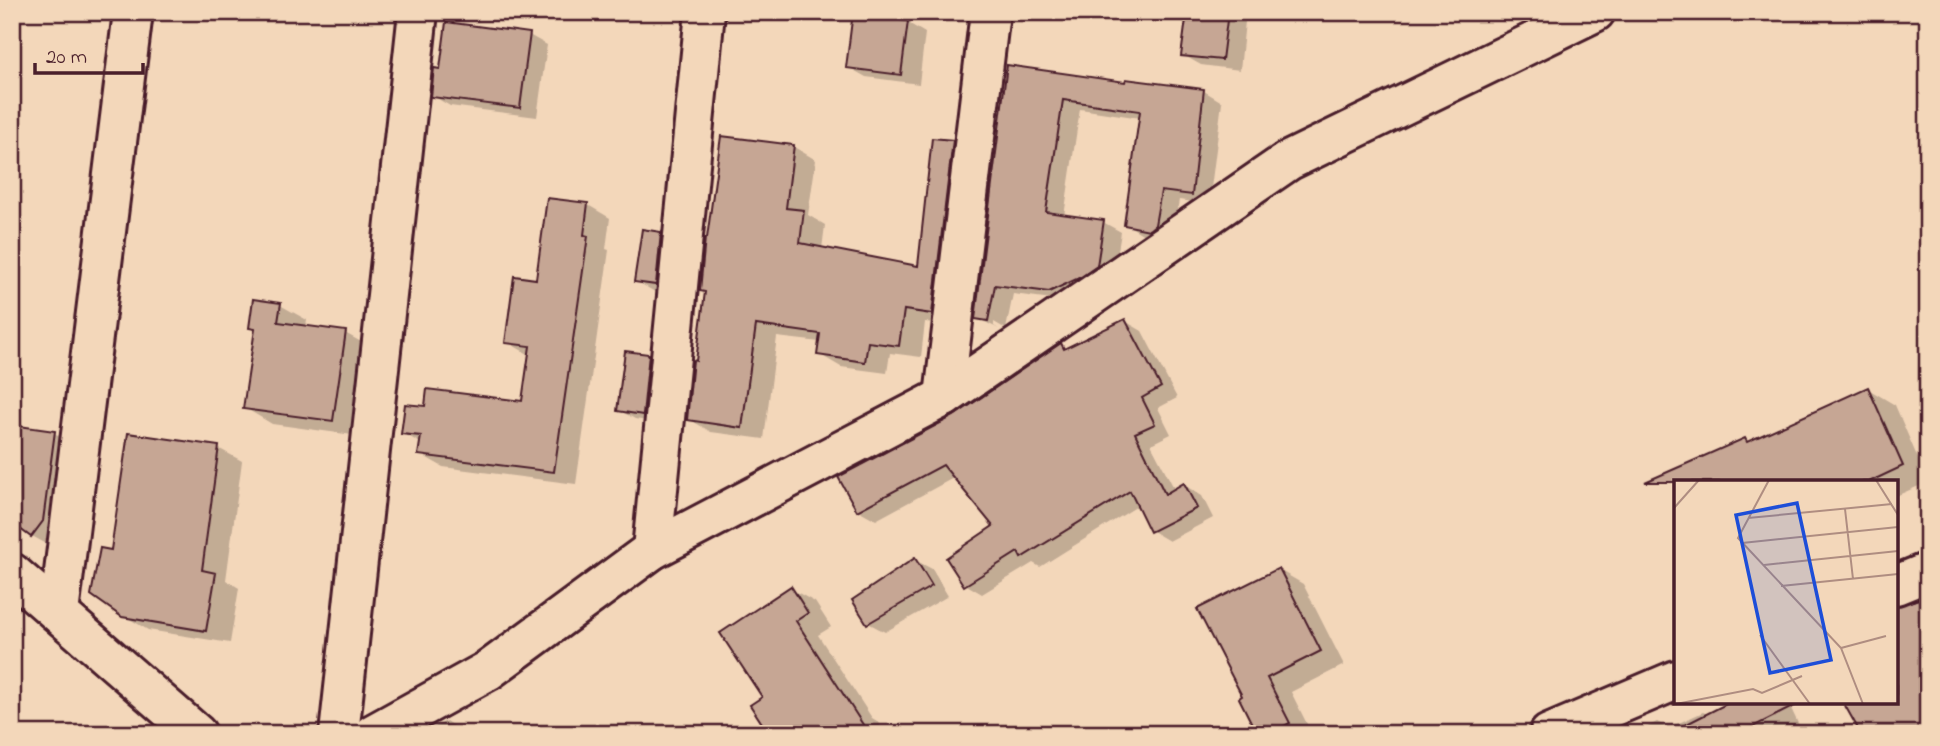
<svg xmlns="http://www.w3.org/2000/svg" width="1940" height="746" viewBox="0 0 1940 746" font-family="'Indie Flower',sans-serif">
<rect width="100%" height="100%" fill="#f3d7ba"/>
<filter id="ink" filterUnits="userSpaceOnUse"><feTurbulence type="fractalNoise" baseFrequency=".0143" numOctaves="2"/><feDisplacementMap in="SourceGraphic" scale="14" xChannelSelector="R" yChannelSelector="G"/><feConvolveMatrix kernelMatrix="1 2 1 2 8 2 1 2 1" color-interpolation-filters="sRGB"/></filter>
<g filter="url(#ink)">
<!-- shadow -->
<g fill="#0003" fill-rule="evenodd">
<path d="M 32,12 L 96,12 L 94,21 Z"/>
<path d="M 855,12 L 911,12 L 910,24 L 925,33 L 919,84 L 866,77 L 848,67 Z"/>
<path d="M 1188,12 L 1246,12 L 1240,70 L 1201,65 L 1183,55 Z"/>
<path d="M 529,35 L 547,45 L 537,117 L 450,106 L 433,96 L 442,71 Z"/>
<path d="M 1008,67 L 1127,84 L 1127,81 L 1204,91 L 1222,102 L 1209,204 L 1179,200 L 1173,236 L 1168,239 L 1144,235 L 1126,224 L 1141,118 L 1080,109 L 1064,216 L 1103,222 L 1121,232 L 1114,276 L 1068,301 L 1013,294 L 1006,329 L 994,322 L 994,326 L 999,329 L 977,318 Z"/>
<path d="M 952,142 L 974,155 L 954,325 L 925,322 L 921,357 L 890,353 L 887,373 L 841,367 L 819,354 L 820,342 L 777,337 L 764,439 L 711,432 L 689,419 L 706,293 L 701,290 L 794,147 L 816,160 L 808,215 L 825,225 L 822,249 L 920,268 Z"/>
<path d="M 548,200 L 588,205 L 610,218 L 606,249 L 609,250 L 576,484 L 443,467 L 420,454 L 422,444 L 403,433 L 426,408 L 524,403 L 530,355 L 507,342 L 537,281 Z"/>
<path d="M 661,234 L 680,244 L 675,295 L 655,292 L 636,281 Z"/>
<path d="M 280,305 L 307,320 L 306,327 L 345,333 L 372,348 L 360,436 L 272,424 L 245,408 Z"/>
<path d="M 1125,321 L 1142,331 L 1177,398 L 1158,408 L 1171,434 L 1151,444 L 1175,490 L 1184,485 L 1202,496 L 1213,518 L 1169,541 L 1152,531 L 1139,505 L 1040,567 L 1033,563 L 982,594 L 965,584 L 995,527 L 955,477 L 876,520 L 858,510 L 955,418 L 1061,346 L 1067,349 Z"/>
<path d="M 649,356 L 665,365 L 659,423 L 635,419 L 619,410 ZM 634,411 L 652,414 L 652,417 L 634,415 Z"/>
<path d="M 1868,389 L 1895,405 L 1928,482 L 1896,496 L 1896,482 L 1677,482 L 1745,440 L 1749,442 Z"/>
<path d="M 54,433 L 78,446 L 56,549 L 32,536 Z"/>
<path d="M 218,448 L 242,461 L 226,580 L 239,588 L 230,643 L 148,630 L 123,615 L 113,552 Z"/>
<path d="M 915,560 L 932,569 L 948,596 L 885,632 L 868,623 Z"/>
<path d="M 1279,570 L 1303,584 L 1344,665 L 1291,692 L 1312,734 L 1259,734 L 1244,697 Z"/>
<path d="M 791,589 L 815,602 L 831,627 L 818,635 L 872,718 L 877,721 L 885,734 L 771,734 L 765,698 Z"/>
<path d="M 1928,598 L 1928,734 L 1896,702 L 1905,607 Z"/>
<path d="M 1788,702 L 1803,734 L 1634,734 L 1657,722 L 1668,728 L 1703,712 L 1709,715 Z"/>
<path d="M 446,721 L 465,734 L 422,734 Z"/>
</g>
<!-- building -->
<g fill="#c6a694" stroke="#4a1f2b" stroke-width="2">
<path d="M 853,12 L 892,12 L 891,19 L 908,21 L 901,75 L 846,68 Z"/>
<path d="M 1187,12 L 1228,12 L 1222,60 L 1181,56 Z"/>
<path d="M 446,22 L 530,33 L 520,108 L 431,97 L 434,68 L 440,69 Z"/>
<path d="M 1007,65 L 1125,82 L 1126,79 L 1204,89 L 1192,195 L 1161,191 L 1155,225 L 1149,230 L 1124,225 L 1140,111 L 1063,100 L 1046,212 L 1104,220 L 1097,266 L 1081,277 L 1049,292 L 995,285 L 988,321 L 975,319 Z"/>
<path d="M 721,136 L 794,145 L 786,208 L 804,210 L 800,243 L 918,266 L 932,138 L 953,140 L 932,314 L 904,310 L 899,346 L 868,342 L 865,362 L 817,355 L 820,334 L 756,325 L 742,428 L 687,420 L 693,360 L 696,361 L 705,292 L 700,291 L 705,238 L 707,238 Z"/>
<path d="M 547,198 L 588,203 L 584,235 L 588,236 L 554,472 L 418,455 L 421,436 L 401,434 L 405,404 L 425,406 L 427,389 L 522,401 L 530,346 L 505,343 L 514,276 L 536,279 Z"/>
<path d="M 642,229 L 661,232 L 656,285 L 634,282 Z"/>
<path d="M 253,299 L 281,303 L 278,322 L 346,331 L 333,421 L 243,409 L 255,329 L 249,328 Z"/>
<path d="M 1125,319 L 1161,387 L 1142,398 L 1155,424 L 1135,433 L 1165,494 L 1184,483 L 1197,508 L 1150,532 L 1130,491 L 1021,558 L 1018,552 L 964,586 L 946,558 L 993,526 L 943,465 L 857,511 L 838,477 L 954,416 L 1061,343 L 1064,349 Z"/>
<path d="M 625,351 L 649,354 L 643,415 L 617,411 Z"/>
<path d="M 1868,387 L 1903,466 L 1869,482 L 1645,482 L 1745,438 L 1747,442 Z"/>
<path d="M 12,425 L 55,431 L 43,521 L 31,537 L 12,523 Z"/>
<path d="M 128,433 L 219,446 L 202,570 L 216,573 L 206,631 L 122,617 L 91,595 L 100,548 L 111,550 Z"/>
<path d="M 915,558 L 932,586 L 867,624 L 852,600 Z"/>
<path d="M 1279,568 L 1321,651 L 1267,678 L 1290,723 L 1269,734 L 1257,734 L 1239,698 L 1242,696 L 1197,609 Z"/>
<path d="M 791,586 L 808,613 L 796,621 L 869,734 L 769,734 L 750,705 L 762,697 L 720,633 Z"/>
<path d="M 1919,599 L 1928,614 L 1928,734 L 1861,734 L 1843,702 L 1896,702 L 1896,606 Z"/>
<path d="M 1730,702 L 1802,702 L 1739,734 L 1667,734 Z"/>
</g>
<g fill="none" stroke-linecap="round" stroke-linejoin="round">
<!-- minor casing -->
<g stroke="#4a1f2b" stroke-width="44">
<g id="minor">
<path d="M 944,397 L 990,12"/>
<path d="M 652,550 L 705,12"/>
<path d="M 12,573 L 197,734"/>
<path d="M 1896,585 L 1928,572"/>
<path d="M 59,613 L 133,12"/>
<path d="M 339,734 L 418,12"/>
<path d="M 373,734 L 489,670 L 652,550 L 944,397 L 1288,161 L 1595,12"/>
<path d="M 1549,734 L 1676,680"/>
</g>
</g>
<!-- minor -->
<use href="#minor" stroke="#f3d7ba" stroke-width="38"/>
</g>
</g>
<!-- overview -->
<g transform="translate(1674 480)">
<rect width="224" height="224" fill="#f3d7ba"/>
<path fill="none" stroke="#af8d81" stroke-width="2" d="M 95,0 L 64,58 L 167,168 L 189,224M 202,0 L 224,35M 0,28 L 25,0M 171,29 L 179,99M 74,38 L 218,24M 68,63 L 224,47M 90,85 L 224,71M 107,106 L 224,94M 86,155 L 136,224M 167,168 L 212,156M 2,224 L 79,209 L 88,213 L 128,196"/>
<path fill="#1d4ed8" fill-opacity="0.15" stroke="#1d4ed8" stroke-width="3.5" d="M 123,23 L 157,180 L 96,193 L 62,35 Z"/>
<rect width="224" height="224" fill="none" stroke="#4a1f2b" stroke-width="3.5"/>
</g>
<!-- margin -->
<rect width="1940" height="746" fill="none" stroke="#f3d7ba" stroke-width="42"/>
<rect x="21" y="21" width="1898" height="704" fill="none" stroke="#4a1f2b" stroke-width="2.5" filter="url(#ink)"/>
<!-- scale -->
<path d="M35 63v10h108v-10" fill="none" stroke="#4a1f2b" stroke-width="3.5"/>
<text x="46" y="63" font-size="21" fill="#4a1f2b" stroke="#f3d7ba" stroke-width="5" paint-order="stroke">20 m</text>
</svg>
